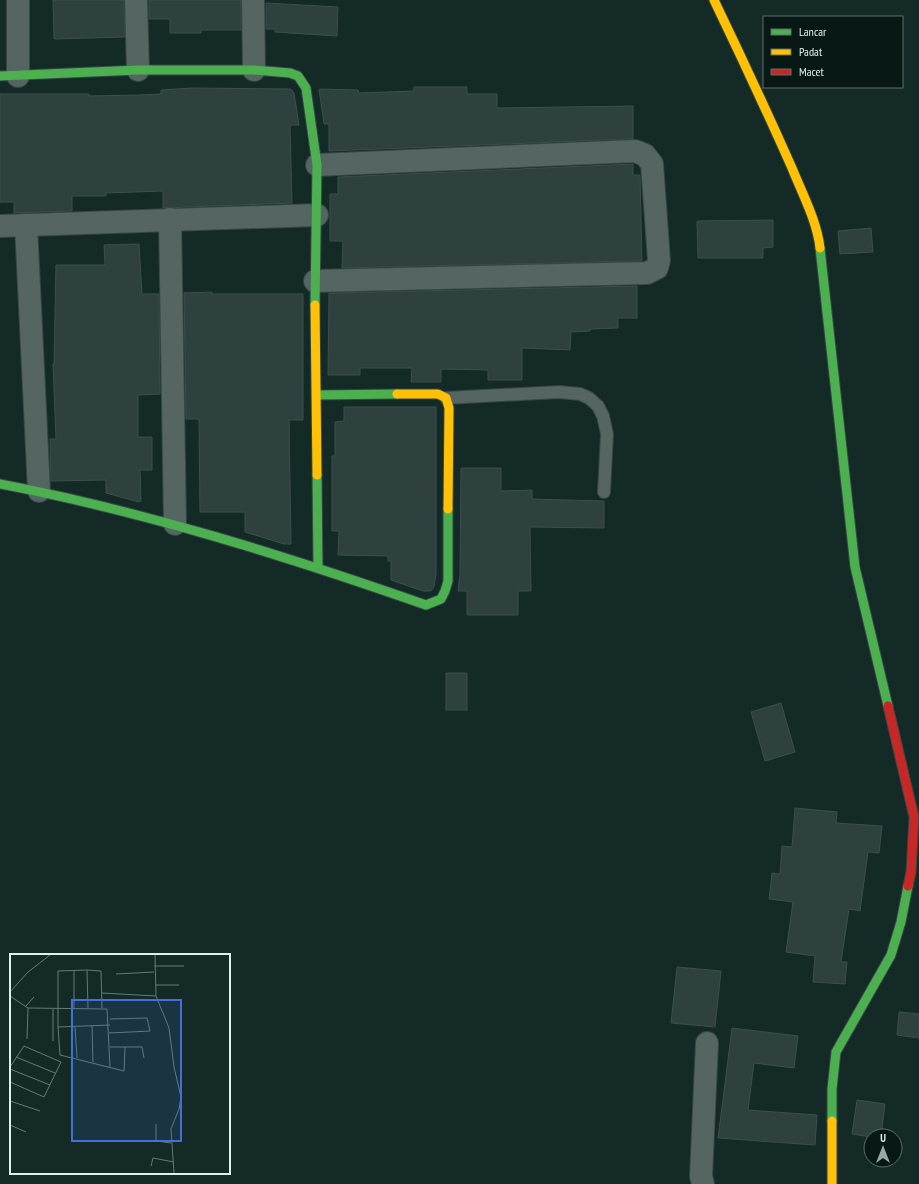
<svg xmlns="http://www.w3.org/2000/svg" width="919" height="1184" viewBox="0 0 919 1184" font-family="'PT Sans Narrow',sans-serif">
<rect width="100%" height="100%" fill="#142a27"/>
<!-- building -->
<g fill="#2f413e" stroke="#3c4f4c">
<path d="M 53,0 L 124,0 L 125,37 L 54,39 Z"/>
<path d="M 149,0 L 241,0 L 241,30 L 201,30 L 201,33 L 170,33 L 170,19 L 149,19 Z"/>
<path d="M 266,3 L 338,7 L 337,36 L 275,32 L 275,29 L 266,29 Z"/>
<path d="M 414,87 L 467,87 L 467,94 L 497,94 L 497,108 L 633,106 L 633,139 L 329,151 L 329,124 L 324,124 L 319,89 L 358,90 L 359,93 L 414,91 Z"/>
<path d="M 192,88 L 291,89 L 294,93 L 299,125 L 290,125 L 292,203 L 163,208 L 163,191 L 106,193 L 106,196 L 72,196 L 72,211 L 14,213 L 14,202 L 0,202 L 0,94 L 89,94 L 89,96 L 140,95 L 161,94 L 161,90 Z"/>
<path d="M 633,164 L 633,175 L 640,175 L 642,261 L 342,268 L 343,241 L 330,241 L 330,194 L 338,194 L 338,177 Z"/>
<path d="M 773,220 L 773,247 L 763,248 L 763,258 L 698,258 L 697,221 Z"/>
<path d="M 871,228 L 873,252 L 840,254 L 838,231 Z"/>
<path d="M 139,244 L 142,294 L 159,294 L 160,394 L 138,395 L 138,437 L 152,437 L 152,470 L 140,470 L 141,501 L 139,502 L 106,493 L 106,480 L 51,481 L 50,439 L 56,439 L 53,364 L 54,364 L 56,265 L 105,265 L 104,245 Z"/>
<path d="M 637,286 L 637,318 L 618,318 L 618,328 L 590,329 L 590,331 L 571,332 L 570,350 L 522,348 L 522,380 L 488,380 L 488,370 L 441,369 L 441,382 L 411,382 L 412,368 L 360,368 L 360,375 L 328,375 L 329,293 Z"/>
<path d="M 212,292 L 212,294 L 303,294 L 303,420 L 289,420 L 291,544 L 284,544 L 245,532 L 245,512 L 200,512 L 199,419 L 186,419 L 184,293 Z"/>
<path d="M 344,407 L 436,407 L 436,574 L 434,587 L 431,591 L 423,591 L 391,580 L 391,561 L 388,561 L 388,556 L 338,555 L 339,531 L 332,531 L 332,456 L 335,456 L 335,422 L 344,421 Z"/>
<path d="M 461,468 L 501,468 L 501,491 L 532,490 L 532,499 L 604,501 L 604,528 L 530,527 L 531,591 L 518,591 L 518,615 L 467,615 L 467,591 L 458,591 L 460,575 Z"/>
<rect x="446" y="673" width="21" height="37"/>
<path d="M 781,703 L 795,752 L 765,761 L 751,712 Z"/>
<path d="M 795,808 L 837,812 L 836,823 L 882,826 L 879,853 L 868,852 L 860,911 L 849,909 L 841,962 L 847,962 L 845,984 L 813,982 L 815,956 L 786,952 L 793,902 L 769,899 L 772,873 L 780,874 L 782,846 L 792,847 Z"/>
<path d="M 677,967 L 721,971 L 715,1027 L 671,1023 Z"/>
<path d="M 899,1012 L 919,1014 L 919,1038 L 897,1035 Z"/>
<path d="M 732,1028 L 798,1036 L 794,1068 L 754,1063 L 748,1110 L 817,1115 L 815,1145 L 718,1138 Z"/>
<path d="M 857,1100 L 885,1104 L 881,1136 L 871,1137 L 852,1134 Z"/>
</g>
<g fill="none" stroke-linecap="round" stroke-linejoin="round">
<!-- lane casing -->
<g stroke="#364744" stroke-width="14">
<path id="lane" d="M 446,398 L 559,392 L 580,394 L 589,398 L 598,406 L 603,416 L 607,434 L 604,492"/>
</g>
<!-- street casing -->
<g stroke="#364744" stroke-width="24">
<g id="street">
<path d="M 136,0 L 138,70"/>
<path d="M 253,0 L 254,70"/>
<path d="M 18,76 L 18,0"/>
<path d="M 170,219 L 175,524"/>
<path d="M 26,225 L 39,491"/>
<path d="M 0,226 L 317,215"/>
<path d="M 315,281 L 647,273 L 657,268 L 659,260 L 652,164 L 645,155 L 635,151 L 317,165"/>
<path d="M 703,1184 L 701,1176 L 707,1043"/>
</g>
</g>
<!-- fast casing -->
<g stroke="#364744" stroke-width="11">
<g id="fast">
<path d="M 0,76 L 138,70 L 254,70 L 290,73 L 298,76 L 306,88 L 317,165 L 315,305"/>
<path d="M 820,248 L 855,567 L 888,706"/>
<path d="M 317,395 L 397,394"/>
<path d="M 317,475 L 318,567"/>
<path d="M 0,484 C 146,512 286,556 426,605 L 441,599 L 445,591 L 448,581 L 448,509"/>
<path d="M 832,1121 L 832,1089 L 836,1052 L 891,955 L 901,922 L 908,886"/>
</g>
</g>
<!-- slow casing -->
<g stroke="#364744" stroke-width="11">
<g id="slow">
<path d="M 714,0 C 741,56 767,112 792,168 C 802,193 817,221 820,248"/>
<path d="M 315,305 L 317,475"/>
<path d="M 397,394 L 438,394 L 446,398 L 449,408 L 448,509"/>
<path d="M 832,1121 L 832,1184"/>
</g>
</g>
<!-- jam casing -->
<g stroke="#364744" stroke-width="11">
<path id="jam" d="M 888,706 L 914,817 L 911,872 L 908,886"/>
</g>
<!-- lane -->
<use href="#lane" stroke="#556562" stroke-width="12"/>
<!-- street -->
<use href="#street" stroke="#556562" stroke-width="22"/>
<!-- fast -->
<use href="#fast" stroke="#4caf50" stroke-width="9"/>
<!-- slow -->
<use href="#slow" stroke="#ffc107" stroke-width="9"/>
<!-- jam -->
<use href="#jam" stroke="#c62828" stroke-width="9"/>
</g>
<!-- overview -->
<g transform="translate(10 954)">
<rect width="220" height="220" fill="#142a27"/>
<path fill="none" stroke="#647a76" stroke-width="1" d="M 145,1 L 146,42 L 159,74 L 164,113 L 171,143 L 169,155 L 161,175 L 164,219M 144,12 L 174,12M 77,16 L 48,17 L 48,73 L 100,71M 106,20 L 144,18M 145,31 L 169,31M 0,38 L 18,18 L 40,1M 92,39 L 146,42M 0,42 L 18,54 L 97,55 L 100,113M 15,53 L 24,43M 78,54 L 77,16 L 91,17 L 92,54M 43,55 L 43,87M 64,55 L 64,16M 82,72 L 83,108M 48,73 L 50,101 L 114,117 L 115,93 L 100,93M 65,73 L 67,104M 99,79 L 140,77 L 137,64 L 100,65M 17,85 L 18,54M 115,93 L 132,93 L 134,104M 6,103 L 45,119M 0,113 L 14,92 L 51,108 L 34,143 L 0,128M 0,115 L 40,131M 0,147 L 30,157M 146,170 L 146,187 L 161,189M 0,171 L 16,178M 141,212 L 143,204 L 164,208"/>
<path fill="#436fdc" fill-opacity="0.15" stroke="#436fdc" stroke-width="2" d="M 62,46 L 171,46 L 171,187 L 62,187 Z"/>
<rect width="220" height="220" fill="none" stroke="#dcf1ed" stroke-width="2"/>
</g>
<!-- legend -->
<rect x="763" y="16" width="140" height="72" fill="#081815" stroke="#5d6f6b"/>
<rect x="771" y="29" width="20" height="6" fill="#4caf50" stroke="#5d6f6b"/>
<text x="799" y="36" font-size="12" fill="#dcf1ed">Lancar</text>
<rect x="771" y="49" width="20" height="6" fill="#ffc107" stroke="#5d6f6b"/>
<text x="799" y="56" font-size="12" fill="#dcf1ed">Padat</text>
<rect x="771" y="69" width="20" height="6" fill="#c62828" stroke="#5d6f6b"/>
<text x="799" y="76" font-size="12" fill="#dcf1ed">Macet</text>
<!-- north arrow -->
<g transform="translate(883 1148)"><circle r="19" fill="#081815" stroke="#5d6f6b"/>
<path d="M0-3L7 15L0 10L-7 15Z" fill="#96aba8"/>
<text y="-6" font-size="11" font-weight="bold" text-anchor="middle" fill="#dcf1ed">U</text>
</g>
</svg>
